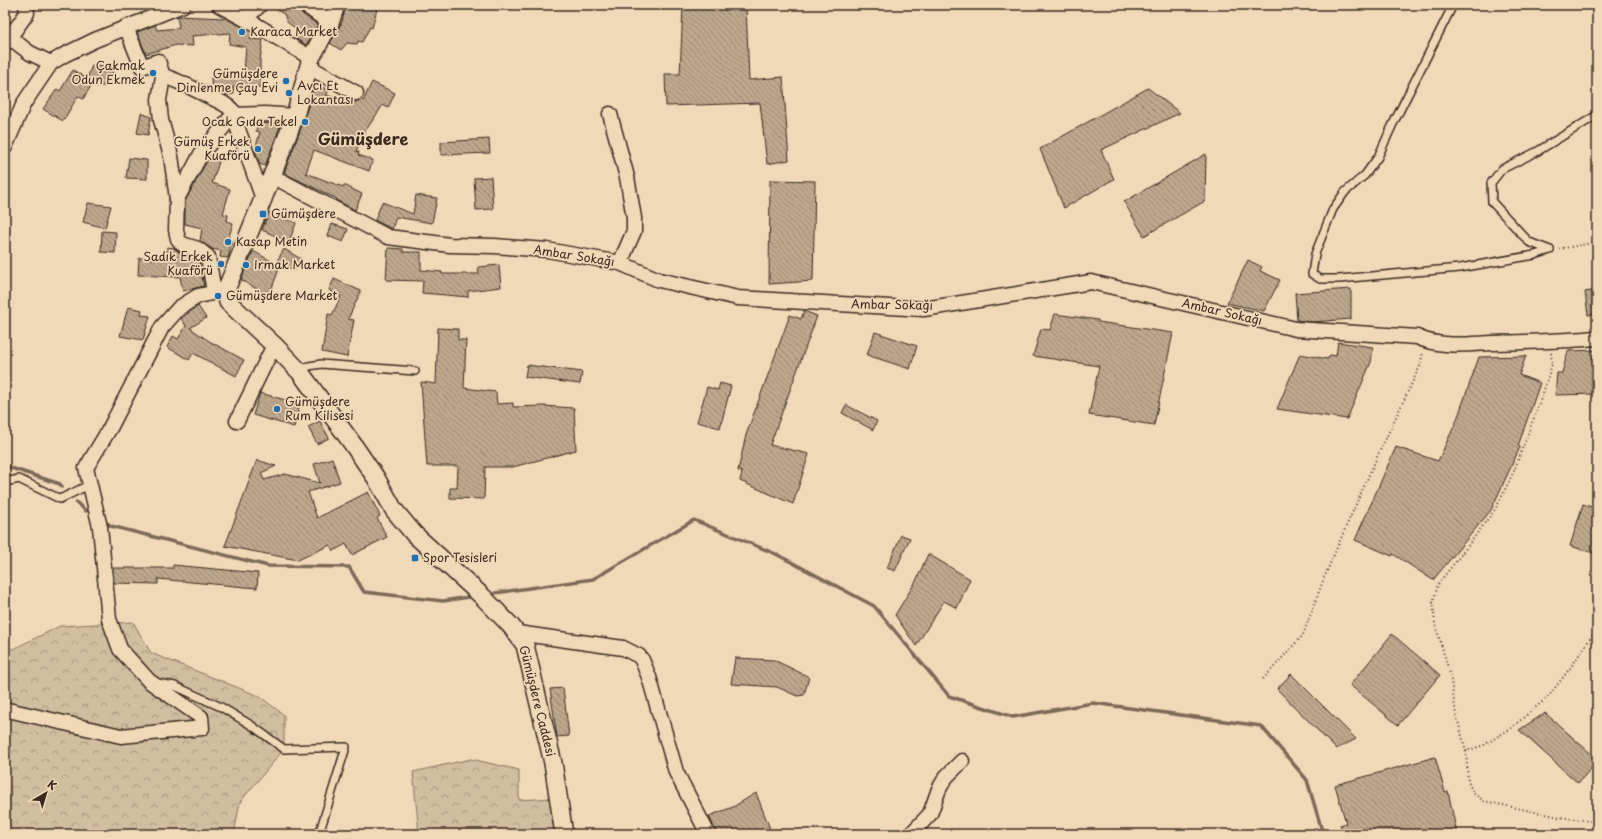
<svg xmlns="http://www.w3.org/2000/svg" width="1602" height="839" viewBox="0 0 1602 839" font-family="'Playpen Sans',sans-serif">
<defs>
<pattern id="forest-crowns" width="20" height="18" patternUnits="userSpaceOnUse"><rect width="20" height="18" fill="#d1bd9f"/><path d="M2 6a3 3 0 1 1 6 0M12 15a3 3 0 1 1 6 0" fill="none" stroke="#ab9a81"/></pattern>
<pattern id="building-back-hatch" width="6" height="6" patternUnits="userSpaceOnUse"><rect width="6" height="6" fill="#bda88d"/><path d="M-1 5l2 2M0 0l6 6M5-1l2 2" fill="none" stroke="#9b8973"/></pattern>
</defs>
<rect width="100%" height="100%" fill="#efd9b8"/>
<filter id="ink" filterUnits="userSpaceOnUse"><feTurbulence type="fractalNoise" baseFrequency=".025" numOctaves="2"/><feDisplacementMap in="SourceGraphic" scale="8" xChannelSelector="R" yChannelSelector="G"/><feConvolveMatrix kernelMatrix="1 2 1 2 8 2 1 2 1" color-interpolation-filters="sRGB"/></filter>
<g filter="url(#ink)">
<!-- forest -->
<g fill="url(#forest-crowns)" stroke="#86745e">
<path d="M 133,622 L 151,653 L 259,696 L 284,715 L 284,749 L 240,802 L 234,834 L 5,834 L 5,649 L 13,649 L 60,626 Z"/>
<path d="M 471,759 L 519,770 L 519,800 L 553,798 L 558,834 L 419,834 L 413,772 Z"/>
</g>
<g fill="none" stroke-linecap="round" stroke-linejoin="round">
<!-- stream -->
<g stroke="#7c6956" stroke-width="3.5">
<path d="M 5,466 L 60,484 L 62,487"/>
<path d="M 76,502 L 86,511"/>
<path d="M 107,523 L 111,526 L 268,566 L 349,567 L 364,592 L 443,601 L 469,597"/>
<path d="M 495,593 L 593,579 L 694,520 L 776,554 L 874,606 L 949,696 L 1013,717 L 1093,703 L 1261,726 L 1307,780 L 1323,834"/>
</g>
</g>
<!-- building -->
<g fill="url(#building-back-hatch)" stroke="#3b2a1e">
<path d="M 268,5 L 297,5 L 300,12 L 318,25 L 306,45 L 295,38 L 299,31 L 287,22 L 284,14 Z"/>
<path d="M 346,5 L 378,5 L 372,28 L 370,27 L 362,42 L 358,41 L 357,44 L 347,43 L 341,50 L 330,43 L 342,22 Z"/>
<path d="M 683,5 L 746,5 L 749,80 L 783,77 L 789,160 L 767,164 L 760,103 L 666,106 L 665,74 L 680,74 Z"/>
<path d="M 177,16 L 225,18 L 252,32 L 250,39 L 263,40 L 260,60 L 260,87 L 233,87 L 234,94 L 226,95 L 212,89 L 211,78 L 244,72 L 246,47 L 229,44 L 230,33 L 192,36 L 193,46 L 176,45 L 146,54 L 137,32 L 155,25 L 157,30 L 179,28 Z"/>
<path d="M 92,65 L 108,66 L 109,71 L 113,71 L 112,83 L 106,82 L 106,86 L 91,86 L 83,99 L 78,96 L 63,121 L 43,109 L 57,89 L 60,91 L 73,70 L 87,79 Z"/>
<path d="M 372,82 L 395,93 L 388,108 L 383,105 L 366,130 L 356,151 L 359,152 L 358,155 L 373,160 L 369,171 L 314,150 L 306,173 L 343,187 L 344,185 L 362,194 L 355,210 L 336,200 L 337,199 L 284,173 L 304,120 L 315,83 L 329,91 L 326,95 L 354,103 L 361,99 L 363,101 Z"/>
<path d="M 1148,88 L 1180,113 L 1101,150 L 1114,179 L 1064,208 L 1040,149 Z"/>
<path d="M 141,113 L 151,117 L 148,135 L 137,133 Z"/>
<path d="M 258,123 L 281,124 L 265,166 L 260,164 L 255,150 L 260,132 L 256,131 Z"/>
<path d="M 489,139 L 490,153 L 441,155 L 441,142 Z"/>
<path d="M 213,153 L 221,156 L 212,183 L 230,189 L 223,214 L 228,215 L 227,221 L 233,223 L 228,240 L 232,241 L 228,258 L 220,257 L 221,251 L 212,249 L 200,241 L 202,228 L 185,224 L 185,201 L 208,159 Z"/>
<path d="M 1206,154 L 1205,201 L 1144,236 L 1124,202 Z"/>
<path d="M 129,158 L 147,160 L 147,179 L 126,178 Z"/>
<path d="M 491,177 L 493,209 L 476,210 L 474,178 Z"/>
<path d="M 770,180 L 815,181 L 813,281 L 769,284 Z"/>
<path d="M 416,195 L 437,198 L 432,223 L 396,217 L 392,229 L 375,220 L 382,202 L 413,214 Z"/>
<path d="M 88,203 L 111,206 L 105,228 L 83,222 Z"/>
<path d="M 269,212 L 296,223 L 289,242 L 262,230 Z"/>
<path d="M 332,224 L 348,229 L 343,242 L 328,236 Z"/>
<path d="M 102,231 L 116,232 L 115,253 L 101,252 Z"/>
<path d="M 167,247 L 174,248 L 179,252 L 194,257 L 199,261 L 204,286 L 183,291 L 180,277 L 138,275 L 139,258 L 156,259 L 156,255 L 166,256 Z"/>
<path d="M 388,248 L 403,249 L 403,252 L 421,252 L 421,270 L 442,272 L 442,274 L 479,274 L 478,267 L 499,265 L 501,287 L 468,291 L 468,297 L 422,293 L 423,281 L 386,280 Z"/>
<path d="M 284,249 L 301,259 L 294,271 L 277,261 Z"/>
<path d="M 253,251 L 280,266 L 269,296 L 241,280 Z"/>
<path d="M 1248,260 L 1262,267 L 1260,271 L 1280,280 L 1264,311 L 1227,303 Z"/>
<path d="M 334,279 L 361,291 L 348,319 L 354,320 L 347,357 L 322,352 L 328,314 L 332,315 L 341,296 L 329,290 Z"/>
<path d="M 1351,289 L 1351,319 L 1313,322 L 1297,320 L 1295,293 Z"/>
<path d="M 1597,290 L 1597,314 L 1588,315 L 1585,292 Z"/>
<path d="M 198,306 L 206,318 L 190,328 L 209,341 L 244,360 L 236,376 L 193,353 L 189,360 L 167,347 L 173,336 L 178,339 L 186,326 L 181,318 Z"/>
<path d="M 128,307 L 142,310 L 141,315 L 150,316 L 143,340 L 120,336 Z"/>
<path d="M 804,311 L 817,316 L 770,445 L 809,454 L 793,504 L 740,481 L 742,472 L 738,471 L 746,435 L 790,315 L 801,319 Z"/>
<path d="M 1055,314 L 1098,320 L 1098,322 L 1173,333 L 1154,425 L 1089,415 L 1099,366 L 1033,356 L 1041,329 L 1050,330 Z"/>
<path d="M 438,328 L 458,329 L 458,340 L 466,340 L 464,388 L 496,392 L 497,404 L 513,403 L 513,407 L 543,406 L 574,408 L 576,450 L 513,467 L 485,467 L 484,499 L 450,498 L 450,488 L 457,488 L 458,466 L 427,466 L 421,382 L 436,384 Z"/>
<path d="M 875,332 L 917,346 L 910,369 L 867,355 Z"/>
<path d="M 1338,342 L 1373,347 L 1371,362 L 1347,419 L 1277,409 L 1300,354 L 1328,359 L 1330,355 L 1336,356 Z"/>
<path d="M 1597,350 L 1597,394 L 1555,395 L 1557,373 L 1562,373 L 1568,351 Z"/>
<path d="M 1526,356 L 1519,375 L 1540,383 L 1518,446 L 1520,447 L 1491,510 L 1433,580 L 1393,554 L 1392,556 L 1355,540 L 1396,447 L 1438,461 L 1456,422 L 1479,357 Z"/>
<path d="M 527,365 L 582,372 L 580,384 L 525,377 Z"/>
<path d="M 720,383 L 731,386 L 720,428 L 697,422 L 707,387 L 718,390 Z"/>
<path d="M 260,393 L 300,404 L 294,427 L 253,415 Z"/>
<path d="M 846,405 L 877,421 L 873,430 L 842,413 Z"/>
<path d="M 320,421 L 329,438 L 317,444 L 308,427 Z"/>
<path d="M 332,458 L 340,482 L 308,492 L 317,518 L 368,492 L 380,516 L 377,518 L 387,537 L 352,555 L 346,544 L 333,551 L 330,545 L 298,560 L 225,546 L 257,460 L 276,466 L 261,473 L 264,480 L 285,474 L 320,483 L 314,464 Z"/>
<path d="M 1583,504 L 1597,509 L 1597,554 L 1570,546 Z"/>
<path d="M 901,535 L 910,538 L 895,571 L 887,568 Z"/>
<path d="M 928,554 L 970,579 L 957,608 L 944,601 L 916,646 L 895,615 L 916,581 Z"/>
<path d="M 173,565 L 258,573 L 257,588 L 158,579 L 158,584 L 114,583 L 113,568 L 173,568 Z"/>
<path d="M 1392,634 L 1440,675 L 1398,725 L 1350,685 Z"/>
<path d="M 735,658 L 774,660 L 809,677 L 804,695 L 797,696 L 777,687 L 731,684 Z"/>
<path d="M 1291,674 L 1356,739 L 1336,749 L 1277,689 Z"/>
<path d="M 563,688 L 569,736 L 557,737 L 550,689 Z"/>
<path d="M 1545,713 L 1597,759 L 1597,762 L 1578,783 L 1519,730 Z"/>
<path d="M 1435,757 L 1445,792 L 1448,791 L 1457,834 L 1344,834 L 1340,825 L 1346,823 L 1335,785 Z"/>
<path d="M 756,793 L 772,834 L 717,834 L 709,816 L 733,807 Z"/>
</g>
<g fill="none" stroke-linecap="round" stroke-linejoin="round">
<!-- service casing -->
<g stroke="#3b2a1e" stroke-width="10">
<g id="service">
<path d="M 1453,5 L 1393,124 L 1378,157 L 1365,175 L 1345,192 L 1333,209 L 1315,254 L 1312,274 L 1320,279 L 1339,279 L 1460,268 L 1535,255 L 1550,250"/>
<path d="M 1550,250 L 1529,242 L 1492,202 L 1491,183 L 1502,169 L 1538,151 L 1597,115"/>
<path d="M 300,372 L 309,366 L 321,364 L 415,371"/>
<path d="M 5,482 L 19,479 L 60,499 L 91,484"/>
<path d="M 157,683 L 175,686 L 221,707 L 251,725 L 284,749 L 346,747 L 319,834"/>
</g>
</g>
<!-- minor casing -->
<g stroke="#3b2a1e" stroke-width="17">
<g id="minor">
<path d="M 219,5 L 258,26 L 311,58"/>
<path d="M 305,5 L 330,23"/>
<path d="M 245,19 L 260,5"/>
<path d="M 126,27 L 142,67 L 158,61 L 163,76 L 159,100 L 161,120 L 171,156 L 177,199 L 176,230 L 178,239 L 182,244 L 198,249 L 208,257 L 214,292"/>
<path d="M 5,34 L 30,53 L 51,63"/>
<path d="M 5,44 L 27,13 L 26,5"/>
<path d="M 309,67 L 356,93"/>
<path d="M 163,76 C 180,81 194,89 210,97 C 219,101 227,104 234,112 L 233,115 L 263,199"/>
<path d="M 610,114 L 627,177 L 634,218 L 634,231 L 620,263"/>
<path d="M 5,147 L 24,103 L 51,63 L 64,55 L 95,40 L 183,5"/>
<path d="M 272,176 L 388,237 L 450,245 L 494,246 L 547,250 L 620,263 L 659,280 L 738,298 L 924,309 L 1091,282 L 1296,329 L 1417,337 C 1440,348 1468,344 1492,343 C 1527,342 1562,341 1597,338"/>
<path d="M 177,199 L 201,154 L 233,115 L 265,114 L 295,116"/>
<path d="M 237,421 L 274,345"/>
<path d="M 517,633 L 623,648 L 639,656 L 642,660 L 649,677 L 676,772 L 708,834"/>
<path d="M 5,711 L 8,710 L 121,736 L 202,728 L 201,717 L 149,681 L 120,649 L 109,619 L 100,527 L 86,468 L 110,428 L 162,327 L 179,308 L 198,296 L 226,290"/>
<path d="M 911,834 L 930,814 L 939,789 L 946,777 L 962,761"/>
</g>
</g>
<!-- tertiary casing -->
<g stroke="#3b2a1e" stroke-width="20">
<path id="tertiary" d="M 336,5 L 330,23 L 311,58 L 295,116 L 263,199 L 226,290 L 228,302 L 274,345 L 300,372 L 352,443 L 376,478 L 394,510 L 414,534 L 483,597 L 511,626 L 525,645 L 553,763 L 564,834"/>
</g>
<!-- path -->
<g stroke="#3b2a1e" stroke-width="2" stroke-dasharray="1 3" stroke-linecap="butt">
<path d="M 1559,249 L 1597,242"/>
<path d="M 1597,628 L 1571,667 L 1548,697 L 1510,729 L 1484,745 L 1466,751 L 1468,781 L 1473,793 L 1484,801 L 1559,817 L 1597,822"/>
<path d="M 1263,679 L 1303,635 L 1324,578 L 1345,529 L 1378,455 L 1420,366 L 1423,352"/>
<path d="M 1466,751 L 1456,714 L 1450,674 L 1435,624 L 1433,603 L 1438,584 L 1464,551 L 1496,508 L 1514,471 L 1542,396 L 1552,364 L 1551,353"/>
</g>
<!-- service -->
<use href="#service" stroke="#efd9b8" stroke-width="7"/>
<!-- minor -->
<use href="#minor" stroke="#efd9b8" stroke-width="14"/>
<!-- tertiary -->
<use href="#tertiary" stroke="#efd9b8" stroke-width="17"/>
</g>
</g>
<!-- markers -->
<g fill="#1f6fb2" stroke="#efd9b8" stroke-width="1.5">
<circle cx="242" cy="32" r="4"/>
<circle cx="153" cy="73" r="4"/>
<circle cx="286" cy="81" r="4"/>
<circle cx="289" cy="93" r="4"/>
<circle cx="305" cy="122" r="4"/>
<circle cx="258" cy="149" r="4"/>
<rect x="259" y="210" width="8" height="8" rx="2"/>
<circle cx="228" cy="242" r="4"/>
<circle cx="221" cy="264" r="4"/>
<circle cx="246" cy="265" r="4"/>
<circle cx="218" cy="296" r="4"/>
<circle cx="277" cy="409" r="4"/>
<rect x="411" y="554" width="8" height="8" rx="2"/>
</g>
<g text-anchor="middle" stroke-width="3.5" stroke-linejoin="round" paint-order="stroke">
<!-- poi labels -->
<g font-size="12" fill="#3b2a1e" stroke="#efd9b8" text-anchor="start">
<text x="250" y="36">Karaca Market</text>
<text x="145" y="70" text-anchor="end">Çakmak<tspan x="145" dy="14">Odun Ekmek</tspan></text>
<text x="278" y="78" text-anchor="end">Gümüşdere<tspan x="278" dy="14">Dinlenme Çay Evi</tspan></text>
<text x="297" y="90">Avcı Et<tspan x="297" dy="14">Lokantası</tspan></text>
<text x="297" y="126" text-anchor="end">Ocak Gıda Tekel</text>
<text x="250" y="146" text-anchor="end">Gümüş Erkek<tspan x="250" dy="14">Kuaförü</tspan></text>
<text x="271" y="218">Gümüşdere</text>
<text x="236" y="246">Kasap Metin</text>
<text x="213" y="261" text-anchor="end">Sadık Erkek<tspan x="213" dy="14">Kuaförü</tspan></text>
<text x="254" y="269">Irmak Market</text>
<text x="226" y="300">Gümüşdere Market</text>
<text x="285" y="406">Gümüşdere<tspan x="285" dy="14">Rum Kilisesi</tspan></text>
<text x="423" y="562">Spor Tesisleri</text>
</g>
<!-- street labels -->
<g font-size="12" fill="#3b2a1e" stroke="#efd9b8">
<text transform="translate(574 256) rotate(9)" y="4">Ambar Sokağı</text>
<text transform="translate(892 305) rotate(1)" y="4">Ambar Sokağı</text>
<text transform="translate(1222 312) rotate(13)" y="4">Ambar Sokağı</text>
<text transform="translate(537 701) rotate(76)" y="4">Gümüşdere Caddesi</text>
</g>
<!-- district labels -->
<g font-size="16" font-weight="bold" fill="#3b2a1e" stroke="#efd9b8">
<text x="363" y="145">Gümüşdere</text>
</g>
</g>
<!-- margin -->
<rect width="1602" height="839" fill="none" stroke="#efd9b8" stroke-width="20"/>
<rect x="10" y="10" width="1582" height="819" fill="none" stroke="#3b2a1e" stroke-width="1.5" filter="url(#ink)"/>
<!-- north arrow -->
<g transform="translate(46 793) rotate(38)" stroke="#efd9b8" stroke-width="3" paint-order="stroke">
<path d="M0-3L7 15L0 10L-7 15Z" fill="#3b2a1e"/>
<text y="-6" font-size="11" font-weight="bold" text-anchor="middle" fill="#3b2a1e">K</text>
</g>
</svg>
